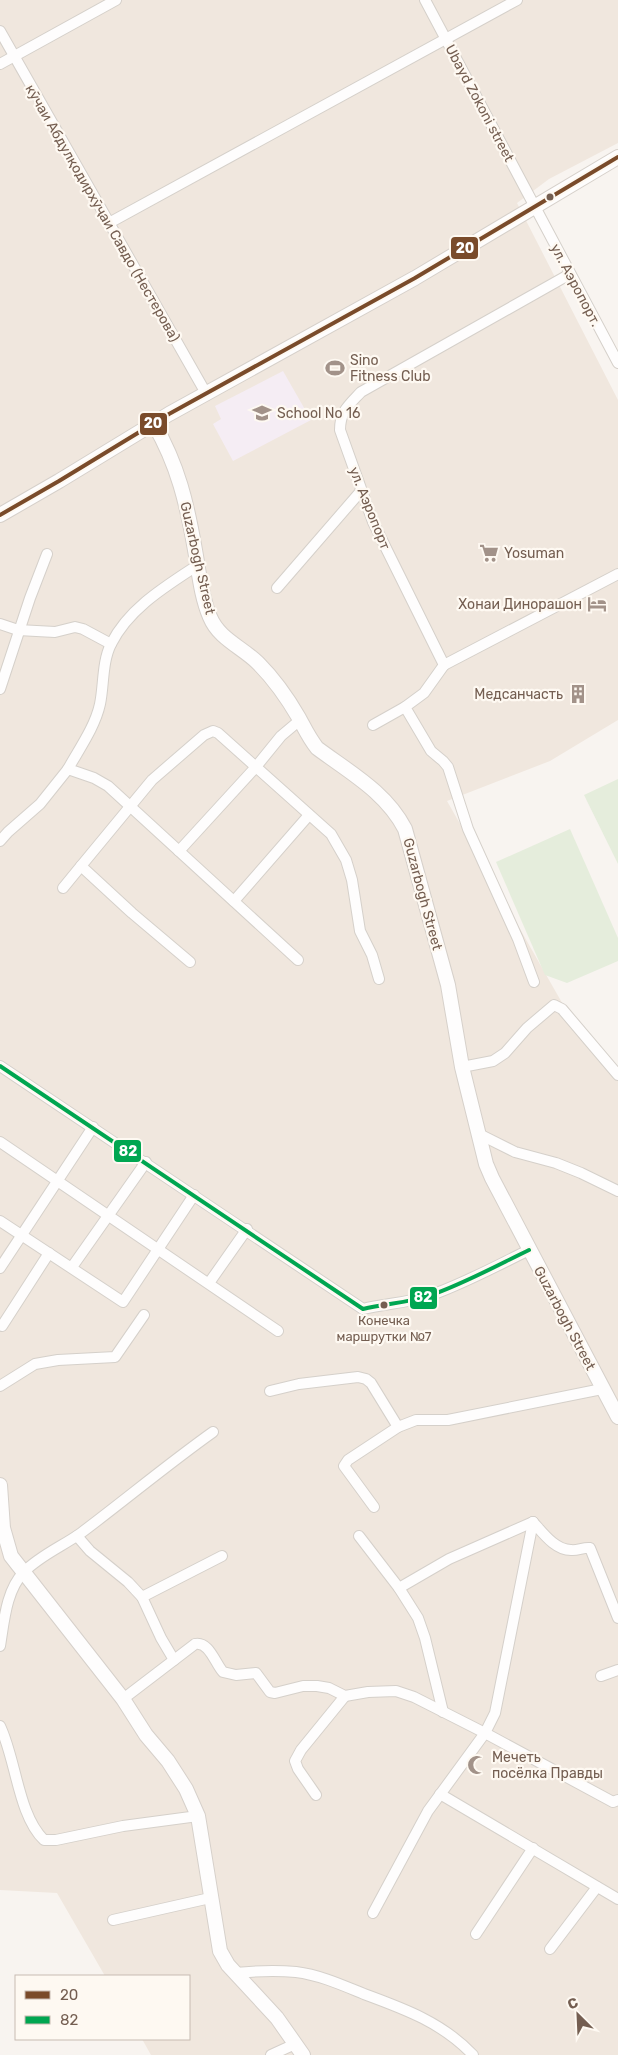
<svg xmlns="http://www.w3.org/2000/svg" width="618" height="2055" viewBox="0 0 618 2055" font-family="Rubik,sans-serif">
<rect width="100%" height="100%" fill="#f8f4f0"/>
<!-- residential -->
<path fill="#f0e7de" d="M 0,0 L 618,0 L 618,143 L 549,179 L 517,203 L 618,400 L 618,720 L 550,761 L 447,801 L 565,1008 L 618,1067 L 618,2055 L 151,2055 L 142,2039 L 189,2039 L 189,1976 L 105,1976 L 57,1893 L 0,1890 Z"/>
<!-- education -->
<path fill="#f5edf4" d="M 283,371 L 311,420 L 233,461 L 213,424 L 221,419 L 215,406 Z"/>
<!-- green -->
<g fill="#e5eddc">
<path d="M 618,779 L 618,864 L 584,795 Z"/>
<path d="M 570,829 L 618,938 L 618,961 L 567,983 L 545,975 L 496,862 Z"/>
</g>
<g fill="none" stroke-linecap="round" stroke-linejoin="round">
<!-- street casing -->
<g stroke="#d5d0ca" stroke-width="12">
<g id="street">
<path d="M 425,0 L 618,363"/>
<path d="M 0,31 L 207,395"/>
<path d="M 0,64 L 116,0"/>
<path d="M 109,223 L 517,0"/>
<path d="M 277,588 L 361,491"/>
<path d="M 0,624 L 18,630 L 55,632 L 75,627 L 83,629 L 111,644"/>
<path d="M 444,665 L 373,522 L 340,430 C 340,411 349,405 361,392 L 570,274"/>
<path d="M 444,665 L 424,693 L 405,707 L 431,751 L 443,761 L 448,767 L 468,829 L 518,939 L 534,982"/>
<path d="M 444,665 L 618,574"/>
<path d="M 0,689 L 30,598 L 47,554"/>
<path d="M 373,725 L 405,707"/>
<path d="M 68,769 C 79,749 95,727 100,704 C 104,685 102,662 111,644 C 129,608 166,586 198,565"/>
<path d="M 0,841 L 8,832 L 40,804 L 68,769 L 94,778 L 108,786 L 298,960"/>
<path d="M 179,851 L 255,768 L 281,736 L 300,720"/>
<path d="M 63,888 L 81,866"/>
<path d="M 234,901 L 309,815"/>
<path d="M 190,962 L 132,913 L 81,866 L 152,780 L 204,735 L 213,731 L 218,733 L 331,834 L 346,860 L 352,880 L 360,931 L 372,955 L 379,979"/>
<path d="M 0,1066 L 363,1309 C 387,1303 411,1303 434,1294 C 467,1282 498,1265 529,1250"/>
<path d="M 462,1067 L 493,1061 L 505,1053 L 527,1028 L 554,1005 L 562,1009 L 618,1075"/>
<path d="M 479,1134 L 515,1152 L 556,1163 L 581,1173 L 618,1191"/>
<path d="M 0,1142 L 278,1331"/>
<path d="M 0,1221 L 123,1302 L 194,1195"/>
<path d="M 72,1267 L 146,1162"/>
<path d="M 0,1268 L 93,1127"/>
<path d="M 209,1283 L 247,1229"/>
<path d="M 2,1326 L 49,1253"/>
<path d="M 0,1386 L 35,1364 L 58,1360 L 115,1357 L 144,1315"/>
<path d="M 270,1391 L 299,1384 L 358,1377 L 366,1379 L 371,1383 L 398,1427"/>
<path d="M 374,1507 L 344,1466 L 348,1460 L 398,1427 L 416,1420 L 448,1420 L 602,1389"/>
<path d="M 533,1522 C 543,1533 555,1550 571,1550 C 577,1551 584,1547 590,1548 L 618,1618"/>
<path d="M 77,1536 L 90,1551 L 128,1582 L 142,1597 L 161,1638 L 174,1660"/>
<path d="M 359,1536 L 399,1588"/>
<path d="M 142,1597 L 222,1556"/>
<path d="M 0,1646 C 4,1622 6,1590 24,1572 C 39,1556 63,1546 81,1533 C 125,1500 168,1464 213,1432"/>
<path d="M 601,1676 L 618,1670"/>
<path d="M 123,1699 L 195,1644 C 209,1641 215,1663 223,1672 L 236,1675 L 256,1673 L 270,1692 L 275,1693 L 303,1686 L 317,1686 L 329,1688 L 345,1696 L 368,1692 L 396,1691 L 414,1697 L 485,1733 L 613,1802 L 618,1800"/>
<path d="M 443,1712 L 425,1638 L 418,1618 L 399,1588 L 449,1559 L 533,1522"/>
<path d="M 0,1726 C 16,1759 18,1815 44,1840 L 56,1840 L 123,1826 L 198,1816"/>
<path d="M 440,1794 L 618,1899"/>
<path d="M 316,1795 L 298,1769 L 295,1761 L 301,1750 L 345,1696"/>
<path d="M 373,1913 L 428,1811 L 485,1733 L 495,1713 L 533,1522"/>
<path d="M 113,1920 L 210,1898"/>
<path d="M 476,1934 L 533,1848"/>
<path d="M 550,1949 L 597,1887"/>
<path d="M 235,1973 C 255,1971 275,1970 296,1972 C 320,1975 342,1985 364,1994 C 405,2009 443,2023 473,2055"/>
<path d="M 271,2055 L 295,2044"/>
</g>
</g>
<!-- secondary casing -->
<g stroke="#d6d0ca" stroke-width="16">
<g id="secondary">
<path d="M 154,424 C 178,465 187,504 195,550 C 199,572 201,596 210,617 C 219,639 242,647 258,663 C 274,679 288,699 299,718 C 305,729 309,738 317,748 C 349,772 386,792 405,829 L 448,985 L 462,1067 L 486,1164 L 492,1178 L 618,1417"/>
<path d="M 0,515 L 59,481 L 169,414 L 415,278 L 618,157"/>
<path d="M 0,1485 L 3,1528 L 11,1556 L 123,1699 L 146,1735 L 168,1761 L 186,1789 L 198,1816 L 220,1951 L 228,1965 L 277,2018 L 303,2055"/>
</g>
</g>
<!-- street -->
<use href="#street" stroke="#fefdfd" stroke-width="10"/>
<!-- secondary -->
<use href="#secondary" stroke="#fefdfd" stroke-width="14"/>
<!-- bus-1 casing -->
<g stroke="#fef9f2" stroke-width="8">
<path id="bus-1" d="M 0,515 L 59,481 L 169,414 L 415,278 L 618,157"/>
</g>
<!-- bus-2 casing -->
<g stroke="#fef9f2" stroke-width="8">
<path id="bus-2" d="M 0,1066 L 363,1309 C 387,1303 411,1303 434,1294 C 467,1282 498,1265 529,1250"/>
</g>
<!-- bus-1 -->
<use href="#bus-1" stroke="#7a4b2a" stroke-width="4"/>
<!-- bus-2 -->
<use href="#bus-2" stroke="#00a651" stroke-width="4"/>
</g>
<!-- icons -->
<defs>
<g id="stadium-bare" transform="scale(1.5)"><path d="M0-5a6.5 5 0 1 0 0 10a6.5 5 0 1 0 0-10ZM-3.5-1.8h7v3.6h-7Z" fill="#a29289" stroke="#fef9f2" stroke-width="2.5" paint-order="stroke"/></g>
<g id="school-bare" transform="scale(1.5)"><path d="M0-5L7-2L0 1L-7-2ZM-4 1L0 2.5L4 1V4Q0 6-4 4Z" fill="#a29289" stroke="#fef9f2" stroke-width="2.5" paint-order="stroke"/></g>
<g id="supermarket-bare" transform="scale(1.5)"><path d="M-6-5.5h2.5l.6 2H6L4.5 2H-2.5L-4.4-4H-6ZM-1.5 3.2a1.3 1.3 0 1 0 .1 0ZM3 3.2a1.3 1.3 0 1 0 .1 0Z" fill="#a29289" stroke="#fef9f2" stroke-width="2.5" paint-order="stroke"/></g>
<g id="hotel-bare" transform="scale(1.5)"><path d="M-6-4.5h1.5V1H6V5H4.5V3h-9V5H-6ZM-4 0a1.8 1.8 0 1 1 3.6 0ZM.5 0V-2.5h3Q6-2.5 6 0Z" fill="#a29289" stroke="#fef9f2" stroke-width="2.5" paint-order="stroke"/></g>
<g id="building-bare" transform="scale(1.5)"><path d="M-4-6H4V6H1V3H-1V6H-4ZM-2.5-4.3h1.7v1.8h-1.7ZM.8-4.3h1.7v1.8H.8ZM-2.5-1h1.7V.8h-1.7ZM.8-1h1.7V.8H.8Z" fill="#a29289" stroke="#fef9f2" stroke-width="2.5" paint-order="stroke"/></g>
<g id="mosque-bare" transform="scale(1.5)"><path d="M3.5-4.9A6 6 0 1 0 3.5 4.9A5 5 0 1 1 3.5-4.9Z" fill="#a29289" stroke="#fef9f2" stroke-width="2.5" paint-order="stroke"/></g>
</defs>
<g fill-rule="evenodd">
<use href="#stadium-bare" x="335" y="368"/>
<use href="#school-bare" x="262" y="413"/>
<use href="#supermarket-bare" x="489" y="553"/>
<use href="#hotel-bare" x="597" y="604"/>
<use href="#building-bare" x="578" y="694"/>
<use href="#mosque-bare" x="477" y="1765"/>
</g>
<!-- markers -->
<g fill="#745e51" stroke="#fef9f2" stroke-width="2">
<circle cx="550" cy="197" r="4.5"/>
<circle cx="384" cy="1305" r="4.5"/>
</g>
<g text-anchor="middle" stroke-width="4.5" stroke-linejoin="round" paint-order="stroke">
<!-- bus labels -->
<g font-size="13" fill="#745e51" stroke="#fef9f2">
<text x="384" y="1325">Конечка<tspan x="384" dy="16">маршрутки №7</tspan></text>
</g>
<!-- street labels -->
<g font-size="14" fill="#745e51" stroke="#fef9f2">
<text transform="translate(480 103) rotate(62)" y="5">Ubayd Zokoni street</text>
<text transform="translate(103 213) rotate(60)" y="5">кӯчаи Абдулқодирхӯҷаи Савдо (Нестерова)</text>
<text transform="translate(576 285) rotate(62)" y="5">ул. Аэропорт.</text>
<text transform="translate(370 508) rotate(68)" y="5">ул. Аэропорт</text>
<text transform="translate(198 558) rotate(77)" y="5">Guzarbogh Street</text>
<text transform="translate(423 894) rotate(75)" y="5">Guzarbogh Street</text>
<text transform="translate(565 1318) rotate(62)" y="5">Guzarbogh Street</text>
</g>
<!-- poi labels -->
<g font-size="14" fill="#745e51" stroke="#fef9f2" text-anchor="start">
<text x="350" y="365">Sino<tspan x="350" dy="16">Fitness Club</tspan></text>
<text x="277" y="418">School No 16</text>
<text x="504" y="558">Yosuman</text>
<text x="582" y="609" text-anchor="end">Хонаи Динорашон</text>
<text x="563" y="699" text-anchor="end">Медсанчасть</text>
<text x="492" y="1762">Мечеть<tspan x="492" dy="16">посёлка Правды</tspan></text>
</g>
</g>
<g stroke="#fef9f2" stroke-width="2">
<rect x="450" y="236" width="29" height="24" rx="5" fill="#7a4b2a"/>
<rect x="139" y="412" width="29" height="24" rx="5" fill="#7a4b2a"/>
<rect x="113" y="1139" width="29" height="24" rx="5" fill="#00a651"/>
<rect x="409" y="1286" width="29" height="24" rx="5" fill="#00a651"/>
</g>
<g font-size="14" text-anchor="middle" font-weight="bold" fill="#fff">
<text x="465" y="253">20</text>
<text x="153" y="428">20</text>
<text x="128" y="1156">82</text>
<text x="423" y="1302">82</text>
</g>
<!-- legend -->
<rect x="15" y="1975" width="175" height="65" fill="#fef9f2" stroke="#c7bbb2"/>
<rect x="25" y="1991" width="25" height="8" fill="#7a4b2a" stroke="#c7bbb2"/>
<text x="60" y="2000" font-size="15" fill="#745e51">20</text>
<rect x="25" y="2016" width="25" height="8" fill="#00a651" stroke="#c7bbb2"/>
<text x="60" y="2025" font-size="15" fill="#745e51">82</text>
<!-- north arrow -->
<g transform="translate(578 2015) rotate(336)" stroke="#fef9f2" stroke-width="4" paint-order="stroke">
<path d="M0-4L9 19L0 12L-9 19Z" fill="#745e51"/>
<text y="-8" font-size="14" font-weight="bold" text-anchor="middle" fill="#745e51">С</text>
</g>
</svg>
